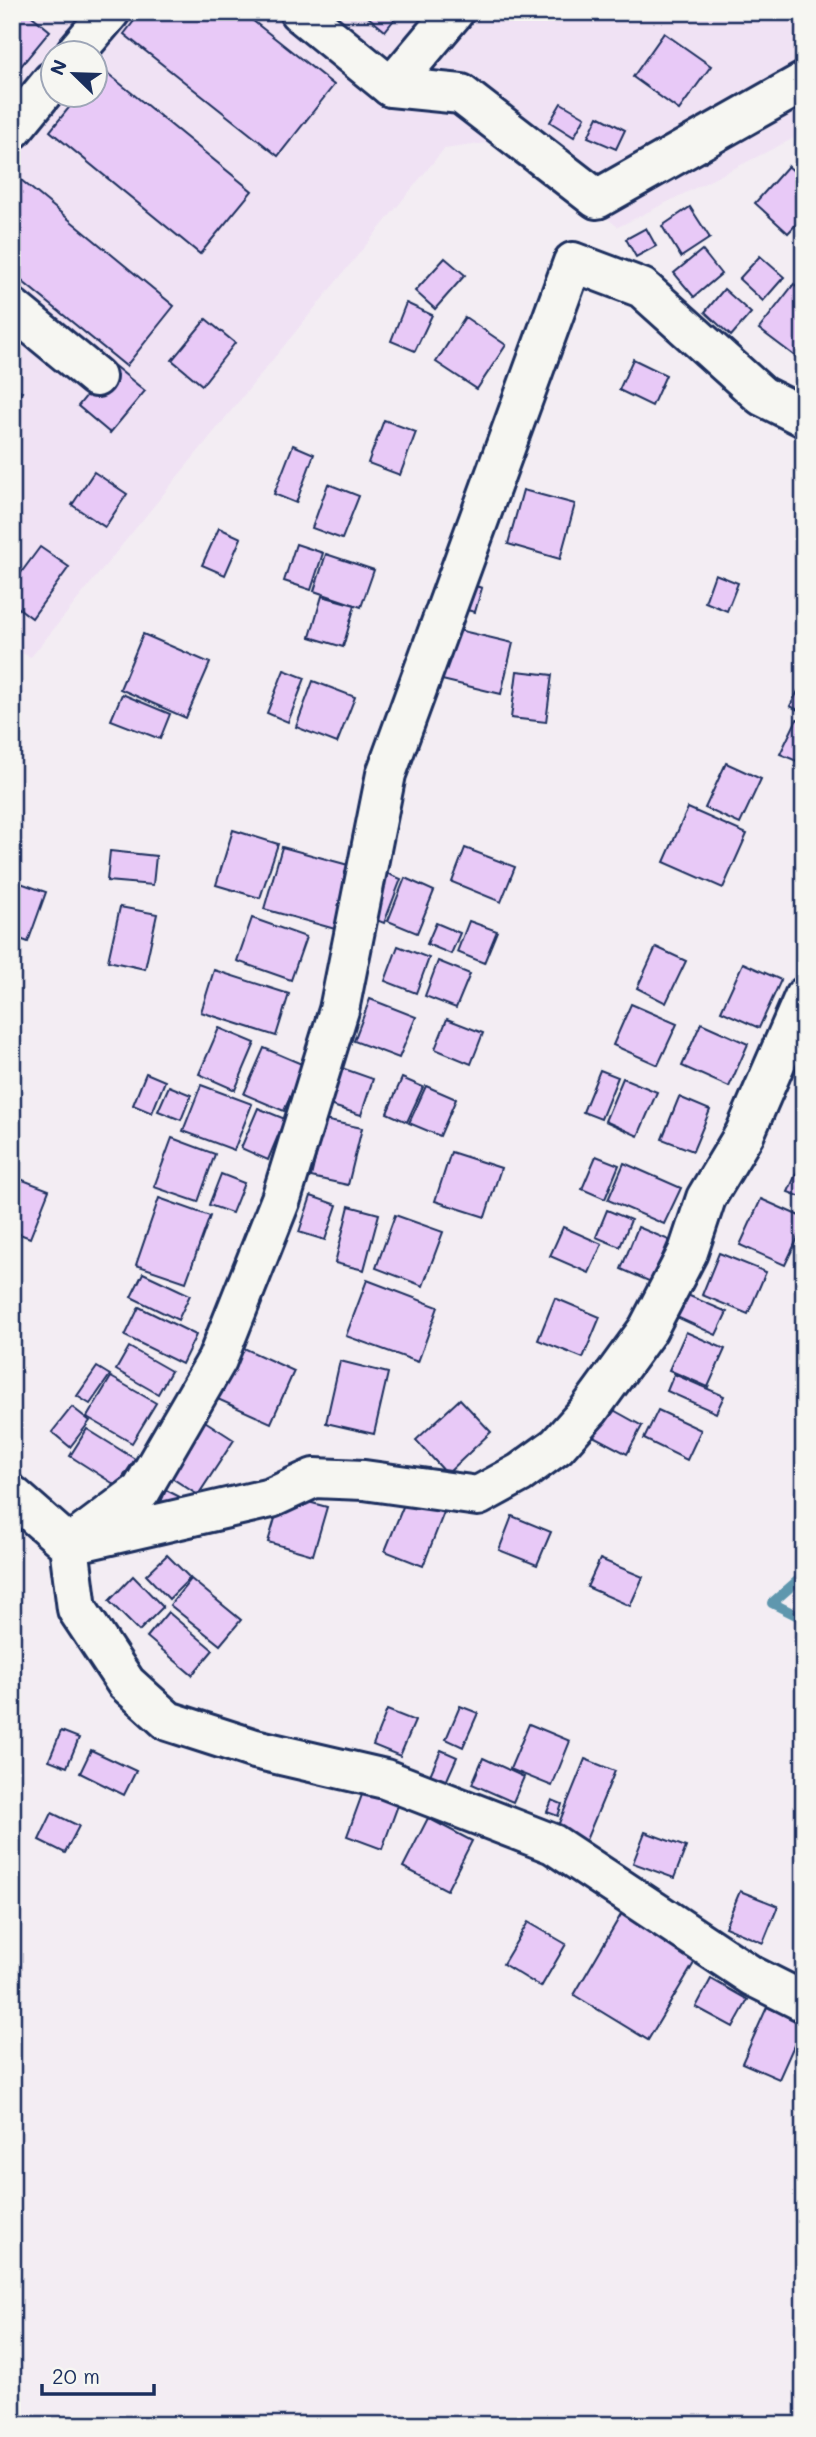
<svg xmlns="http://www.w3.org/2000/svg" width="816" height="2437" viewBox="0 0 816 2437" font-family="Mali,sans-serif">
<rect width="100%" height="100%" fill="#f3edf3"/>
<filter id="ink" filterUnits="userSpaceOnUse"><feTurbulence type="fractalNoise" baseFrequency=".0143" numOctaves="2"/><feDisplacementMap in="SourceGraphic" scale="14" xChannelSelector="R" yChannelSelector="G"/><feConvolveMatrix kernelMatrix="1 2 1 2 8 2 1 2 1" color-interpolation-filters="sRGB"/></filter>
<g filter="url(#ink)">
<!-- built -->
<path fill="#f0e2f4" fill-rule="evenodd" d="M 12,12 L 804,12 L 804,133 L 618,227 L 508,140 L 444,149 L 31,657 L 12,649 ZM 52,52 L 94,52 L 94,94 L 52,94 Z"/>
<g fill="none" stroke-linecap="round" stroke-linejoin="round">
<!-- stream -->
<path stroke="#5e97ae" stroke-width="10" d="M 804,1575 L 772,1603 L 804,1619"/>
</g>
<!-- building -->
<g fill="#e8c9f7" stroke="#1b2f5e" stroke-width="2">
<path d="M 12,12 L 27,12 L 50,31 L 12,77 Z"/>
<path d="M 141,12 L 242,12 L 334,85 L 278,156 L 124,34 Z"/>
<path d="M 362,12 L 400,12 L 385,31 Z"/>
<path d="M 664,33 L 711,66 L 679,110 L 633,77 Z"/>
<path d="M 101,68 L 252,191 L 200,254 L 50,131 L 80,94 L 94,94 L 94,76 Z"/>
<path d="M 561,103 L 585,117 L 574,137 L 550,122 Z"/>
<path d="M 598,116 L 625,130 L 616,149 L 588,137 Z"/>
<path d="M 788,166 L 804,180 L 804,216 L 788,233 L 755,203 Z"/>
<path d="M 15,175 L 174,306 L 126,366 L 12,273 L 12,178 Z"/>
<path d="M 690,207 L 710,238 L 681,257 L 662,226 Z"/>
<path d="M 646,228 L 656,246 L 636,257 L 626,239 Z"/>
<path d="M 702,250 L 721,274 L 694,297 L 674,273 Z"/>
<path d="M 760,256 L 784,277 L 763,301 L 739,279 Z"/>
<path d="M 445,258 L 465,275 L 435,309 L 415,291 Z"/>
<path d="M 794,284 L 804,292 L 804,363 L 759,329 Z"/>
<path d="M 724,289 L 751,313 L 731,336 L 705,312 Z"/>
<path d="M 406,303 L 432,315 L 415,351 L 391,341 Z"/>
<path d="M 465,317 L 506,345 L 477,389 L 436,362 Z"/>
<path d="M 206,319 L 235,343 L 202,385 L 172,360 Z"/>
<path d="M 633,359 L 666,375 L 652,406 L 619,390 Z"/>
<path d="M 112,364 L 145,391 L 110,433 L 78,406 Z"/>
<path d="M 12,384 L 22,392 L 12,404 Z"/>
<path d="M 384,420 L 416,432 L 400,475 L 368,463 Z"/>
<path d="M 293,445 L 314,454 L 296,503 L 274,494 Z"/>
<path d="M 94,472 L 127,494 L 105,527 L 72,505 Z"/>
<path d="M 328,484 L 359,496 L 342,539 L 312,528 Z"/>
<path d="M 523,490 L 575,504 L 560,559 L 508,544 Z"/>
<path d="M 219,528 L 241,538 L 225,575 L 202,565 Z"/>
<path d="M 296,544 L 323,553 L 311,590 L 284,581 Z"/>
<path d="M 40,547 L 69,567 L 32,618 L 12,603 L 12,585 Z"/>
<path d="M 326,554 L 374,570 L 361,607 L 314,591 Z"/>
<path d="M 715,574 L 738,583 L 727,611 L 705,602 Z"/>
<path d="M 459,581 L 482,588 L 475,612 L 451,606 Z"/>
<path d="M 322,596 L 355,605 L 343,647 L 310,637 Z"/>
<path d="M 454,629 L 513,643 L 501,694 L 442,680 Z"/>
<path d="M 143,634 L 210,663 L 186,718 L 120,689 Z"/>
<path d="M 284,670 L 305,678 L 288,722 L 267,713 Z"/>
<path d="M 517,671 L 552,675 L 546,722 L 511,718 Z"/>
<path d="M 804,680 L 804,713 L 790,706 Z"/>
<path d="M 313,681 L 355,697 L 337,743 L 296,727 Z"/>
<path d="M 122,694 L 170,714 L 160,739 L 111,720 Z"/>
<path d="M 797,719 L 804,722 L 804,764 L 780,754 Z"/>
<path d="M 726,763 L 761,779 L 740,824 L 705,808 Z"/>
<path d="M 688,808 L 747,834 L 723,888 L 664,862 Z"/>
<path d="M 233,830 L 278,844 L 260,898 L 216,885 Z"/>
<path d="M 282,847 L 352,866 L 335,929 L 264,909 Z"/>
<path d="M 465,848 L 515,867 L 501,902 L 452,882 Z"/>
<path d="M 110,851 L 156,856 L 153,885 L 107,881 Z"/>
<path d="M 386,873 L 401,879 L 384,923 L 369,917 Z"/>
<path d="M 405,878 L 434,891 L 417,933 L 388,921 Z"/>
<path d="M 12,880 L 46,892 L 28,942 L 12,936 Z"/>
<path d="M 120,907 L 157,914 L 145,969 L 108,961 Z"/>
<path d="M 252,918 L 306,937 L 291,980 L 237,961 Z"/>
<path d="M 469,921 L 497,931 L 484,963 L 457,952 Z"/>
<path d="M 436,923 L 460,933 L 451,954 L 427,944 Z"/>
<path d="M 398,946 L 429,958 L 416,993 L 385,981 Z"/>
<path d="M 656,947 L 686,961 L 666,1003 L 637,988 Z"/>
<path d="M 438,961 L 470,974 L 456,1008 L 425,996 Z"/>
<path d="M 743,963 L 781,980 L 759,1028 L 721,1011 Z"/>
<path d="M 214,970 L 289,994 L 276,1036 L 201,1012 Z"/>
<path d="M 370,999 L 416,1017 L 399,1058 L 354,1041 Z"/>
<path d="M 631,1004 L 677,1024 L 658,1065 L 613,1045 Z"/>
<path d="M 447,1019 L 483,1033 L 471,1064 L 435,1049 Z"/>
<path d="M 701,1023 L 748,1044 L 729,1087 L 682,1066 Z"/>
<path d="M 219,1028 L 255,1043 L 235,1090 L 199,1074 Z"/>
<path d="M 264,1048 L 304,1065 L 284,1111 L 244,1094 Z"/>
<path d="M 336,1066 L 373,1079 L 361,1115 L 323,1103 Z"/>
<path d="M 600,1070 L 618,1077 L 601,1119 L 583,1112 Z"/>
<path d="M 146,1073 L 165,1081 L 152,1113 L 133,1105 Z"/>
<path d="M 402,1078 L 423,1087 L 407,1122 L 387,1113 Z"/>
<path d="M 623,1078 L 657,1092 L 638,1136 L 605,1121 Z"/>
<path d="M 201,1085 L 252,1104 L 234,1150 L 183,1131 Z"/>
<path d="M 169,1086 L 191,1095 L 181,1120 L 158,1111 Z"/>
<path d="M 426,1086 L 456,1099 L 440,1136 L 409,1123 Z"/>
<path d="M 679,1097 L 710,1110 L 693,1151 L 662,1139 Z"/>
<path d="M 258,1108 L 285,1119 L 268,1160 L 241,1148 Z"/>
<path d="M 324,1120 L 362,1128 L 348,1185 L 311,1177 Z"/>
<path d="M 172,1138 L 215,1154 L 198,1202 L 154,1187 Z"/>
<path d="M 451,1152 L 501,1168 L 485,1217 L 435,1201 Z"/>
<path d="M 596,1156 L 619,1165 L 605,1199 L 582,1189 Z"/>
<path d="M 804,1156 L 804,1198 L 788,1192 Z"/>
<path d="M 624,1163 L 681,1188 L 664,1224 L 608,1200 Z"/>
<path d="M 221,1174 L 244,1183 L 232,1213 L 209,1205 Z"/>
<path d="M 15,1177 L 49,1190 L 30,1238 L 12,1231 L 12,1183 Z"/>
<path d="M 311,1196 L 337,1205 L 325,1240 L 299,1232 Z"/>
<path d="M 159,1198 L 210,1216 L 186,1282 L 136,1265 Z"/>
<path d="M 761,1199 L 804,1218 L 804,1225 L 785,1265 L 740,1245 Z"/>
<path d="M 349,1206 L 379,1214 L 364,1270 L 335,1263 Z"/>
<path d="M 607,1210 L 631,1220 L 620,1247 L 596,1237 Z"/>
<path d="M 395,1215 L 443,1232 L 423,1286 L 376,1268 Z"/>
<path d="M 563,1227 L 602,1244 L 589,1273 L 550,1256 Z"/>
<path d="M 638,1227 L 669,1240 L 651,1282 L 621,1269 Z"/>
<path d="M 719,1253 L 766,1272 L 748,1314 L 702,1295 Z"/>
<path d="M 143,1273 L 190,1295 L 178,1320 L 131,1297 Z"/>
<path d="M 367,1280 L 438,1307 L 418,1362 L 346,1336 Z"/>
<path d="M 678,1291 L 727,1312 L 716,1335 L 668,1313 Z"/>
<path d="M 555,1298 L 600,1317 L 583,1358 L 538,1340 Z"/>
<path d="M 139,1307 L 196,1335 L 182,1364 L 125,1336 Z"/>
<path d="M 686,1332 L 725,1349 L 708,1387 L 669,1370 Z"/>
<path d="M 235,1344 L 294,1371 L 271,1423 L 211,1396 Z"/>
<path d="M 129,1347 L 171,1371 L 158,1394 L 116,1370 Z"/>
<path d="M 340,1361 L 388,1373 L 374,1434 L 326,1423 Z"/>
<path d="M 97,1367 L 110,1375 L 90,1404 L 77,1396 Z"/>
<path d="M 674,1374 L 724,1396 L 716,1413 L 667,1391 Z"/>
<path d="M 111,1377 L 156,1403 L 132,1443 L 87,1417 Z"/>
<path d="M 460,1399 L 491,1432 L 447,1474 L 416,1440 Z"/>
<path d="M 72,1407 L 90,1421 L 70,1447 L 52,1432 Z"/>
<path d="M 608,1407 L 642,1426 L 627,1454 L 593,1436 Z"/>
<path d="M 658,1410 L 701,1430 L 687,1460 L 644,1439 Z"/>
<path d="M 197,1416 L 234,1440 L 198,1495 L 161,1471 Z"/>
<path d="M 87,1429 L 135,1459 L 117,1486 L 70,1456 Z"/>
<path d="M 166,1490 L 188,1501 L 160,1504 Z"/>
<path d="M 409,1492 L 446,1507 L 423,1566 L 385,1551 Z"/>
<path d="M 282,1495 L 327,1507 L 313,1555 L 268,1542 Z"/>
<path d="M 512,1516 L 551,1532 L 537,1565 L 499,1550 Z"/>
<path d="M 167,1555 L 190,1578 L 169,1599 L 146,1575 Z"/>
<path d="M 600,1559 L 643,1577 L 630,1606 L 587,1587 Z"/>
<path d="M 133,1576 L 163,1607 L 139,1631 L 109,1601 Z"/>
<path d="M 191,1579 L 241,1620 L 220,1645 L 170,1605 Z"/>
<path d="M 168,1612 L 213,1650 L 192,1675 L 147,1637 Z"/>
<path d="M 460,1706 L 478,1713 L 463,1747 L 446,1739 Z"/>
<path d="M 387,1710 L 415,1721 L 400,1756 L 373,1745 Z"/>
<path d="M 529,1724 L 570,1741 L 552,1786 L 510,1769 Z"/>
<path d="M 61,1731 L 79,1738 L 67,1767 L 49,1760 Z"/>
<path d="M 91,1750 L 136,1771 L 124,1795 L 80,1773 Z"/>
<path d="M 441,1750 L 457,1757 L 446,1782 L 430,1775 Z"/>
<path d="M 483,1758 L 524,1777 L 513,1802 L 472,1784 Z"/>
<path d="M 585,1759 L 615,1771 L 584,1845 L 555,1833 Z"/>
<path d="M 363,1792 L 398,1805 L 382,1849 L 347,1836 Z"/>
<path d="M 552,1800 L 562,1804 L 558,1816 L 547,1812 Z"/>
<path d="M 52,1813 L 79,1826 L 65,1853 L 39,1840 Z"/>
<path d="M 428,1818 L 472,1841 L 447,1890 L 403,1867 Z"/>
<path d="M 645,1832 L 686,1847 L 674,1878 L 633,1863 Z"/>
<path d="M 740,1891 L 778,1906 L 763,1943 L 725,1927 Z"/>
<path d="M 622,1913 L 697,1958 L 648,2040 L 574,1995 Z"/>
<path d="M 528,1922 L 566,1944 L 541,1987 L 503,1964 Z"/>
<path d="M 711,1979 L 748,2000 L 733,2027 L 696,2007 Z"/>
<path d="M 767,2007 L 804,2023 L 779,2079 L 742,2063 Z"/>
</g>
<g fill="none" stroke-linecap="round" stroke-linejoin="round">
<!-- minor casing -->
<g stroke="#1b2f5e" stroke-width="44">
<g id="minor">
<path d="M 299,12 L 391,87 L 461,94 L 597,199 L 804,82"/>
<path d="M 76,52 L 110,12"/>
<path d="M 391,87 L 454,12"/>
<path d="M 12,130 L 52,81"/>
<path d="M 12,308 L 96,377"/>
<path d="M 12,1495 L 69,1545 L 77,1609 L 126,1683 L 168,1721 L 255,1749 L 385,1779 L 553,1844 L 752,1976 L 804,2002"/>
<path d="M 84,1541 L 271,1498 L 314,1478 L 364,1480 L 478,1496 L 520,1473 L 557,1446 L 589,1410 L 648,1329 L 688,1252 L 706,1198 L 745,1133 L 804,997"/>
<path d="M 69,1545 L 141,1491 L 217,1360 L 281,1199 L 339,1010 L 386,774 L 573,262 L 642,288 L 762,396 L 804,417"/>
</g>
</g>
<!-- minor -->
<use href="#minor" stroke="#f6f6f2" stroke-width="38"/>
</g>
</g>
<!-- margin -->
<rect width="816" height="2437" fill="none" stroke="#f6f6f2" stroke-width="42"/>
<rect x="21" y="21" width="774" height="2395" fill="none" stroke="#1b2f5e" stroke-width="2.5" filter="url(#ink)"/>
<!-- north arrow -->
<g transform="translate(74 74) rotate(293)"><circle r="33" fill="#f6f6f2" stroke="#9ea6b7" stroke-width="2"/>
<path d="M0-5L12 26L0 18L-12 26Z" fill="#1b2f5e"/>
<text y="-10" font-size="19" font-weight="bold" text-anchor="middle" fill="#1b2f5e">N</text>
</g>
<!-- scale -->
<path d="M42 2384v10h112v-10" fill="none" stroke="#1b2f5e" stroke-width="3.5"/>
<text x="52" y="2384" font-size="21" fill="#1b2f5e" stroke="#f6f6f2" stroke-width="5" paint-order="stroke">20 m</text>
</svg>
